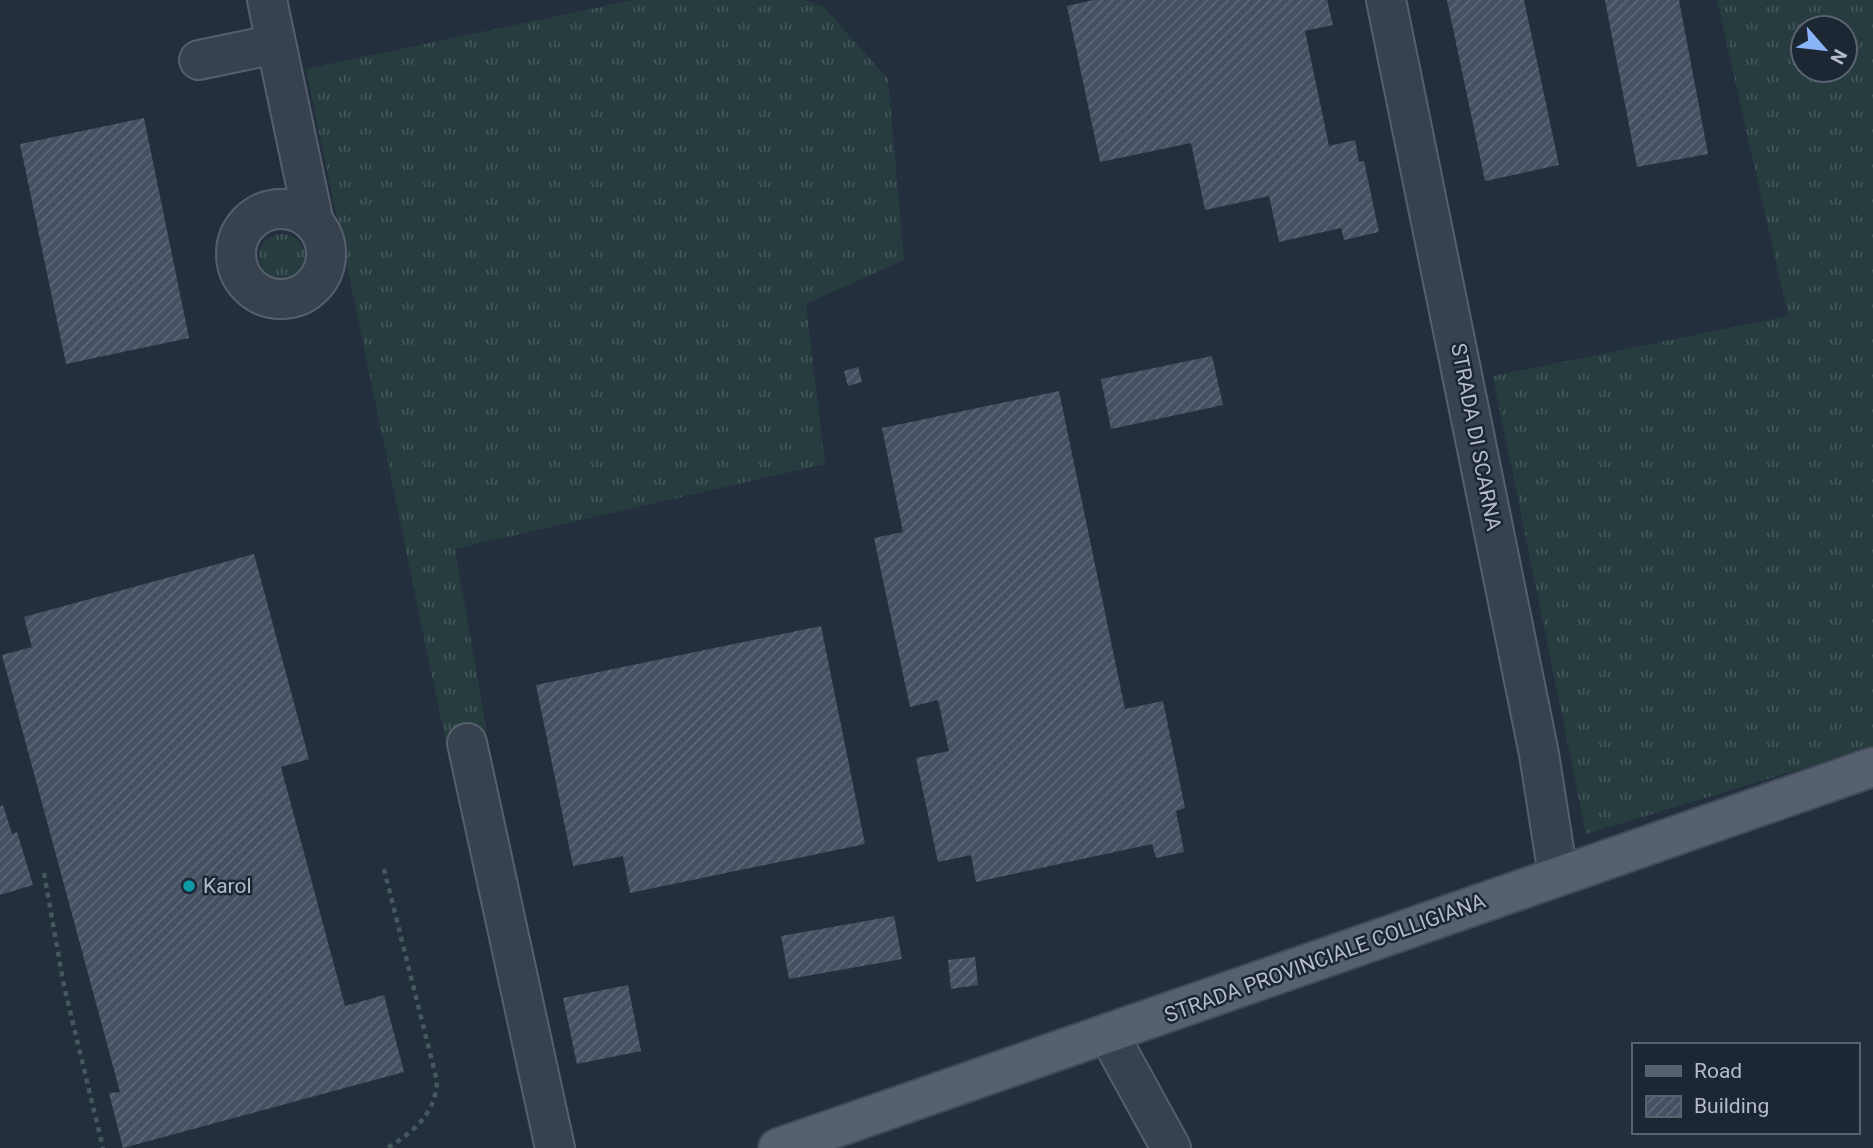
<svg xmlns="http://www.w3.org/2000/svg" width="1873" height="1148" viewBox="0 0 1873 1148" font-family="Roboto,sans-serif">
<defs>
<pattern id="grass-tufts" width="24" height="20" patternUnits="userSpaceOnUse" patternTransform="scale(1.75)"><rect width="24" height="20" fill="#263c3f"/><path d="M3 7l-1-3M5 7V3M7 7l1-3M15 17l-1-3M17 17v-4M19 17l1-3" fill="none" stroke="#435659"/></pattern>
<pattern id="building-hatch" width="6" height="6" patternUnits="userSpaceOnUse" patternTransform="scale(1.75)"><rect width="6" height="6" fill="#455162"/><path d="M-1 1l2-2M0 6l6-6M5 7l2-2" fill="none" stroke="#5d6877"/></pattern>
</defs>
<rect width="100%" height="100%" fill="#242f3e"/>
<!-- grass -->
<g fill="url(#grass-tufts)" fill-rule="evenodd">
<path d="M 633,0 L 804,0 L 823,6 L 888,79 L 904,260 L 806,304 L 825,464 L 455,549 L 487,732 L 446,743 L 306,69 Z"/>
<path d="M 1717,0 L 1873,0 L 1873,747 L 1586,834 L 1493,376 L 1788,316 ZM 1803,28 L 1845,28 L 1845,70 L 1803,70 Z"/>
<circle cx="282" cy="257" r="23"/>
</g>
<!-- building -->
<g fill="url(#building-hatch)">
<path d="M 1094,0 L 1327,0 L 1333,25 L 1305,31 L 1329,146 L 1355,140 L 1359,162 L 1364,161 L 1379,232 L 1344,240 L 1341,228 L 1279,242 L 1269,196 L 1205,210 L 1191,143 L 1100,162 L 1067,6 Z"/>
<path d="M 1447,0 L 1524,0 L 1559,165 L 1485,181 Z"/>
<path d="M 1605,0 L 1679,0 L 1708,154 L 1637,167 Z"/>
<path d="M 144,118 L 189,338 L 66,364 L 20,144 Z"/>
<path d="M 1212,356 L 1223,405 L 1111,429 L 1101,379 Z"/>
<path d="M 858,367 L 862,382 L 848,386 L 844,371 Z"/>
<path d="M 1059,391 L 1125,709 L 1163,701 L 1185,808 L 1176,811 L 1184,852 L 1156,858 L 1152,844 L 976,882 L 971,855 L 938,862 L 916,758 L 949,751 L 938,700 L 910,707 L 874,538 L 903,532 L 882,428 Z"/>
<path d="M 254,554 L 309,759 L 281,767 L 345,1006 L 384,995 L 404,1072 L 123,1148 L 109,1093 L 120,1092 L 2,655 L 32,647 L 24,617 Z"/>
<path d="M 821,626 L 865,844 L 630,893 L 623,856 L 573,866 L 536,685 Z"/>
<path d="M 3,805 L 12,834 L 17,832 L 33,885 L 0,895 L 0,807 Z"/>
<path d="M 894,916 L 902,959 L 789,979 L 781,936 Z"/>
<path d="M 975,957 L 978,985 L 951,989 L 948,960 Z"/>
<path d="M 628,985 L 641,1051 L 577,1064 L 563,998 Z"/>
</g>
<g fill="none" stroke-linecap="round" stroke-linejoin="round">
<!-- minor casing -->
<g stroke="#565f6c" stroke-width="42">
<g id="minor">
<path d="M 267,0 L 314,223"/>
<path d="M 1386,0 L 1539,754 L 1558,875"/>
<path d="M 199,60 L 276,44"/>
<circle cx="281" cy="254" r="45"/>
<path d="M 467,743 L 555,1148"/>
<path d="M 1109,1035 L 1171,1148"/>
</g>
</g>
<!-- major casing -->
<g stroke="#414a57" stroke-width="42">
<path id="major" d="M 778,1148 L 1873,767"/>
</g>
<!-- path -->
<g stroke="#44595c" stroke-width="4.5" stroke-dasharray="5 5" stroke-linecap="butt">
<path d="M 384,869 L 437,1081 C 436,1113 413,1133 387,1148"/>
<path d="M 44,873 L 64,986 L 103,1148"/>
</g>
<!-- minor -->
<use href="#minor" stroke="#38414e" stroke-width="38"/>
<!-- major -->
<use href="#major" stroke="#56606e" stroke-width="38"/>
</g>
<!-- markers -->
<circle fill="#0f9aa8" stroke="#1d2633" stroke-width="2.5" cx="189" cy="886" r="7"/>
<g text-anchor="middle" stroke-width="5" stroke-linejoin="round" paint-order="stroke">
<!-- street labels -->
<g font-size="21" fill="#b4bcc9" stroke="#1d2633">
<text transform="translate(1476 437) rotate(79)" y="7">STRADA DI SCARNA</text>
<text transform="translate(1325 958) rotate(-20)" y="7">STRADA PROVINCIALE COLLIGIANA</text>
</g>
<!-- poi labels -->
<g font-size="21" fill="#b4bcc9" stroke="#1d2633" text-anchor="start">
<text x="203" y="893">Karol</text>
</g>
</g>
<!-- legend -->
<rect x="1632" y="1043" width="228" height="91" fill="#1d2633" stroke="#59626f" stroke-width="2"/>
<rect x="1646" y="1066" width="35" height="10" fill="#56606e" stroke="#59626f" stroke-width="2"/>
<text x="1694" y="1078" font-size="21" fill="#b4bcc9">Road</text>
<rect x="1646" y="1096" width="35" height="21" fill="url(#building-hatch)" stroke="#59626f" stroke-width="2"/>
<text x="1694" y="1113" font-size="21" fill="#b4bcc9">Building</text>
<!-- north arrow -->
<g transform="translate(1824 49) rotate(118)"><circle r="33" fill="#1d2633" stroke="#59626f" stroke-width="2"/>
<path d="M0-5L12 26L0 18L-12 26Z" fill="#8ab4f8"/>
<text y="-10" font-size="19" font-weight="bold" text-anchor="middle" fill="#b4bcc9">N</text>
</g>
</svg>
